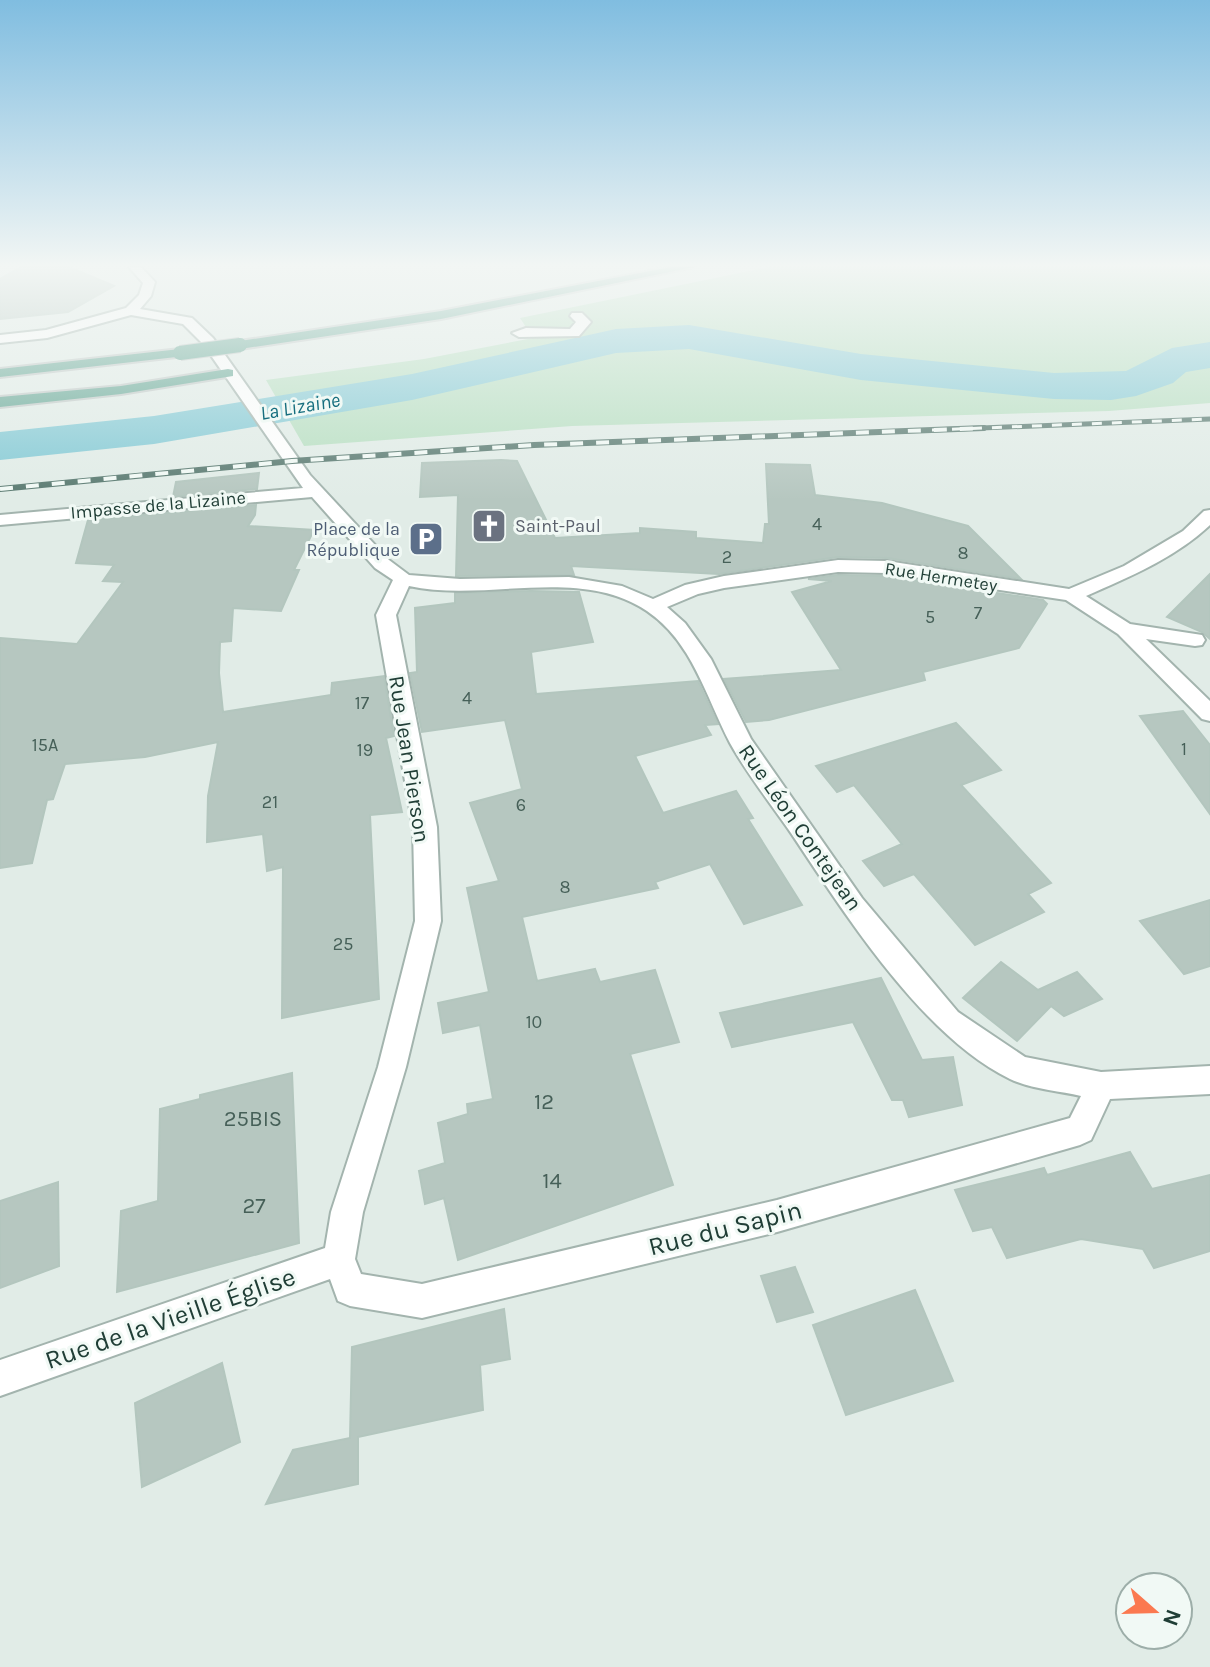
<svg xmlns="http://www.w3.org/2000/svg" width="1210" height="1667" viewBox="0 0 1210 1667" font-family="Karla,sans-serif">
<rect width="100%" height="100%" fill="#e1ece7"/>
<!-- green -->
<path fill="#b8dfc2" d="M 769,267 L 1210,267 L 1210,403 L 1109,411 L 572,426 L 304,446 L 266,380 L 424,359 L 533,338 L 520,318 Z"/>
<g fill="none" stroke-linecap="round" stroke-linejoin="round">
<!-- river -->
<path fill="#85cad5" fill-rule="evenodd" d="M 689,325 L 861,354 L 1054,373 L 1126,371 L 1172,348 L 1210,342 L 1210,368 L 1186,372 L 1173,383 L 1136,396 L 1111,400 L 1054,399 L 861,380 L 689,349 L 616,353 L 412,400 L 154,444 L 0,460 L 0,432 L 154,416 L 412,374 L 616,329 Z"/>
</g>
<!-- building -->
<g fill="#b6c7c0" stroke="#b3c6be" stroke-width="2">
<path d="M 21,267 L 69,267 L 114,286 L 68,312 L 0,319 L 0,279 Z"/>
<path d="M 501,460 L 517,461 L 555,538 L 640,533 L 640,528 L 696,532 L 696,538 L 763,543 L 765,524 L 769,524 L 766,464 L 810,465 L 815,495 L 882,503 L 968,526 L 1021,579 L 887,558 L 838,557 L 719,574 L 571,566 L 574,575 L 456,576 L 458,495 L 420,497 L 422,463 Z"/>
<path d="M 259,473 L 257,489 L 173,497 L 176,482 Z"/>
<path d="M 256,505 L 255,515 L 248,526 L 314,530 L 294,570 L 299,570 L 281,611 L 233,608 L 231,641 L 220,642 L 219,673 L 223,712 L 331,695 L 332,683 L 384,676 L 394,736 L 386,738 L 402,812 L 370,815 L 379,999 L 282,1018 L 283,867 L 267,871 L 263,834 L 207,842 L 208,796 L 218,742 L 145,757 L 65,764 L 53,799 L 47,800 L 32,863 L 0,868 L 0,638 L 77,644 L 123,582 L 103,581 L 114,565 L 76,563 L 88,520 Z"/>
<path d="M 1210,574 L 1210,639 L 1202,632 L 1167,617 Z"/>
<path d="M 838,575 L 887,576 L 1043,600 L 1047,604 L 1019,648 L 923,672 L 925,680 L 769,720 L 746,722 L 724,679 L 841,670 L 792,592 L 832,581 L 808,579 Z"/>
<path d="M 531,591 L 579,592 L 593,642 L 531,652 L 536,694 L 698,681 L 718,724 L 705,725 L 711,735 L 635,756 L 663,813 L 736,791 L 753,818 L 748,819 L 802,905 L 744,924 L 710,864 L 655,882 L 658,888 L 522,917 L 537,981 L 595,969 L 600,982 L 655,970 L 679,1042 L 630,1054 L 673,1185 L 458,1260 L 444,1198 L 425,1204 L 419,1171 L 445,1163 L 438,1123 L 468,1114 L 467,1104 L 493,1099 L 480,1025 L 443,1033 L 438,1003 L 489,992 L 467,888 L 499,881 L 470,803 L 522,789 L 505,720 L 422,732 L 410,673 L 417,672 L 415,608 L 455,603 L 455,593 Z"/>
<path d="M 1183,711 L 1210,745 L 1210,814 L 1140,716 Z"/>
<path d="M 956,723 L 1001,770 L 961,785 L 1051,883 L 1028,894 L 1044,912 L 975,945 L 914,874 L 884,886 L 863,861 L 902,844 L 854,785 L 837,792 L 816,766 Z"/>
<path d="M 1210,900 L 1210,966 L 1184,974 L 1140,921 Z"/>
<path d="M 1001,962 L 1038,990 L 1077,972 L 1102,999 L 1064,1016 L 1051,1006 L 1017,1041 L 963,998 Z"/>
<path d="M 881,978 L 922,1060 L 953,1057 L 962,1105 L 909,1117 L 903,1100 L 892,1100 L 853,1022 L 732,1047 L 720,1013 Z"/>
<path d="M 292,1073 L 299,1243 L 117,1292 L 121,1211 L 158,1201 L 160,1109 L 200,1099 L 200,1095 Z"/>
<path d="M 1130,1152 L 1152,1189 L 1210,1175 L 1210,1251 L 1154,1268 L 1143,1249 L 1081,1239 L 1007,1258 L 992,1227 L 973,1231 L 955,1190 L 1044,1168 L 1047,1175 Z"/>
<path d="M 58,1182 L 59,1266 L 0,1288 L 0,1201 Z"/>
<path d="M 795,1267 L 813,1312 L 777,1322 L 761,1276 Z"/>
<path d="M 915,1290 L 953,1381 L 846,1415 L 813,1325 Z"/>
<path d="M 504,1309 L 510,1359 L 480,1365 L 483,1410 L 358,1437 L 358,1484 L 266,1504 L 293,1450 L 350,1438 L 352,1347 Z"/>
<path d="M 222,1363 L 240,1442 L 142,1487 L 135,1403 Z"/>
</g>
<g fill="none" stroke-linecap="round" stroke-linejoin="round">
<!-- minor casing -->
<g stroke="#a3b4ae" stroke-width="4">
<g id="minor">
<path d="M 129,267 L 141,267 L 155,282 L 151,296 L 140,309 L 192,318 L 213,338 L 310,475 L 389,560 L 409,575 L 460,579 L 569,577 L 622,586 L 653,599 L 685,585 L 724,576 L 838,560 L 887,561 L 1069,589 L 1124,566 L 1183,531 L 1204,511 L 1210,510 L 1210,525 C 1175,558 1129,577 1086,596 L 1130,624 L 1202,635 L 1205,640 L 1202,645 L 1195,646 L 1146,639 L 1210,701 L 1210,721 L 1202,719 L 1118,634 L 1066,600 L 887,573 L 838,572 L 724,588 L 698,594 L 667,607 L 685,623 L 711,659 L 751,739 L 862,898 L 958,1012 L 1025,1057 L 1101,1072 L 1210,1066 L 1210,1094 L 1110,1099 L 1091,1140 L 1080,1145 L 777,1232 L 422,1318 L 350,1306 L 338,1301 L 330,1279 L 0,1396 L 0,1360 L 325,1248 L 331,1212 L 378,1067 L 415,921 L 413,827 L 376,615 L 393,580 L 375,568 L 312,497 L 0,525 L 0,515 L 303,488 L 203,344 L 183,324 L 131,315 L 47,338 L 0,343 L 0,335 L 46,330 L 126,308 L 139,295 L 143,283 ZM 409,586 C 485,603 579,565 647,611 C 692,641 706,697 730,743 C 747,774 771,804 791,833 C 845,914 922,1036 1010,1079 C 1031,1089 1059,1091 1081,1096 L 1070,1118 L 777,1200 L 422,1284 L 361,1274 L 355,1259 L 363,1212 L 406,1067 L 441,921 L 437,827 L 396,615 Z"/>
<path d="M 572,313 L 582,313 L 591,322 L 579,336 L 519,337 L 512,333 L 526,328 L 570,329 L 576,322 L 570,316 Z"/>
</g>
</g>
<!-- major casing -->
<g stroke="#c1c9c7" stroke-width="4">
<g id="major">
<path d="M 671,267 L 694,267 L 441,319 L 240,349 L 233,345 L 240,341 L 441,311 Z"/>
<path d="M 180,349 L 187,353 L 185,356 L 0,377 L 0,369 Z"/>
<path d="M 228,369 L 233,370 L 233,376 L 121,394 L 0,407 L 0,397 L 121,386 Z"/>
</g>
</g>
<!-- minor -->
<use href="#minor" fill="#fff" fill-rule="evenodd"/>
<!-- major -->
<use href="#major" fill="#62a593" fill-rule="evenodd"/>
<!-- rail-far1 casing -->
<g stroke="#5a7a71" stroke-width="5">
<path id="rail-far1" d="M 932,430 L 1210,419"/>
</g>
<!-- rail casing -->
<g stroke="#5a7a71" stroke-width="6">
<path id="rail" d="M 0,489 L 292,461 L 534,445 L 984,428"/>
</g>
<!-- rail-far1 -->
<use href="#rail-far1" stroke="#f1f9f5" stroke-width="3" stroke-dasharray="10" stroke-linecap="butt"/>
<!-- rail -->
<use href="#rail" stroke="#f1f9f5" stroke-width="4" stroke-dasharray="13" stroke-linecap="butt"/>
<!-- major-bridge casing -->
<g stroke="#c1c9c7" stroke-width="16" stroke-linecap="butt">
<path id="major-bridge" d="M 180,353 L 240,345"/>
</g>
<!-- major-bridge -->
<use href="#major-bridge" stroke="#62a593" stroke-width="14"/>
</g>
<!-- sky -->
<linearGradient id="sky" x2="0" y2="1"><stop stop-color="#80bde0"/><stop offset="0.53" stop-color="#f2f6f4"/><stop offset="1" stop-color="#f2f6f4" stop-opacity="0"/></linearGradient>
<rect width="1210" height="500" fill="url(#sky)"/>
<!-- icons -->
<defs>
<g id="church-square" transform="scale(1.8)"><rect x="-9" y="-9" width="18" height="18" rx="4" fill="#6b7280" stroke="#f1f9f5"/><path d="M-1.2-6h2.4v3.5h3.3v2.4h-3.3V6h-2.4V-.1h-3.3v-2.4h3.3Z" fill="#fff"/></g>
<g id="parking-square" transform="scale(1.8)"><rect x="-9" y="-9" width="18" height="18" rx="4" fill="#5c6f8a" stroke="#f1f9f5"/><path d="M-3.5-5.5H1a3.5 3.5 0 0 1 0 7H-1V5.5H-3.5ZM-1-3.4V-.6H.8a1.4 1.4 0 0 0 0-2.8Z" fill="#fff"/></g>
</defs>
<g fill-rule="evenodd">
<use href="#church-square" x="489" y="526"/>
<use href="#parking-square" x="426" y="539"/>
</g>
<g text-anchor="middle" stroke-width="6" stroke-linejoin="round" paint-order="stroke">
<!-- far-street labels -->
<g font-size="18" fill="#203e36" stroke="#f1f9f5">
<text transform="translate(158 505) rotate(-5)" y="6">Impasse de la Lizaine</text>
<text transform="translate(941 577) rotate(9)" y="6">Rue Hermetey</text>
</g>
<!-- number labels -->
<g font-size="18" fill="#466058">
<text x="817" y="530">4</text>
<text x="963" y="559">8</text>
<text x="727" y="563">2</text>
<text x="978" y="619">7</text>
<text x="930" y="623">5</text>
<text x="467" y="704">4</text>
<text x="362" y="709">17</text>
<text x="45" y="751">15A</text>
<text x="1184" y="755">1</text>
<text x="365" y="756">19</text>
<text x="270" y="808">21</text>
<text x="521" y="811">6</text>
<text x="565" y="893">8</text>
<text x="343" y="950">25</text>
<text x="534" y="1028">10</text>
</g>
<!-- far-worship labels -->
<g font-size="18" fill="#5b616d" stroke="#f1f9f5" text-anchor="start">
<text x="515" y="532">Saint-Paul</text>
</g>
<!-- far-service labels -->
<g font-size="18" fill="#4e5e75" stroke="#f1f9f5" text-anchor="end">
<text x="400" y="535">Place de la<tspan x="400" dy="21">République</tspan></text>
</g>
<!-- far-water labels -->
<g font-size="20" font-style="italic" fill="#166e7e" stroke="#f1f9f5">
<text transform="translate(300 406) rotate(-10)" y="7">La Lizaine</text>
</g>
<!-- street labels -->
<g font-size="22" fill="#203e36" stroke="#f1f9f5">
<text transform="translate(410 759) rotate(81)" y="8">Rue Jean Pierson</text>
<text transform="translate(801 827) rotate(55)" y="8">Rue Léon Contejean</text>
</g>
<!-- near-number labels -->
<g font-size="22" fill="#466058">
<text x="544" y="1109">12</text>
<text x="253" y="1126">25BIS</text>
<text x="552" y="1188">14</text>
<text x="254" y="1213">27</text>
</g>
<!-- near-street labels -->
<g font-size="26" fill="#203e36" stroke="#f1f9f5">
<text transform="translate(725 1228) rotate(-14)" y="9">Rue du Sapin</text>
<text transform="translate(170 1318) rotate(-19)" y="9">Rue de la Vieille Église</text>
</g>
</g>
<!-- north arrow -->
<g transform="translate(1154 1611) rotate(110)"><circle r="38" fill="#f1f9f5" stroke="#9daea9" stroke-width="2"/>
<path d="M0-6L14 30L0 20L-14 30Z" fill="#fb7950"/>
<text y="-12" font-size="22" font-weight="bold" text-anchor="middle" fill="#203e36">N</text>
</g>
</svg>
